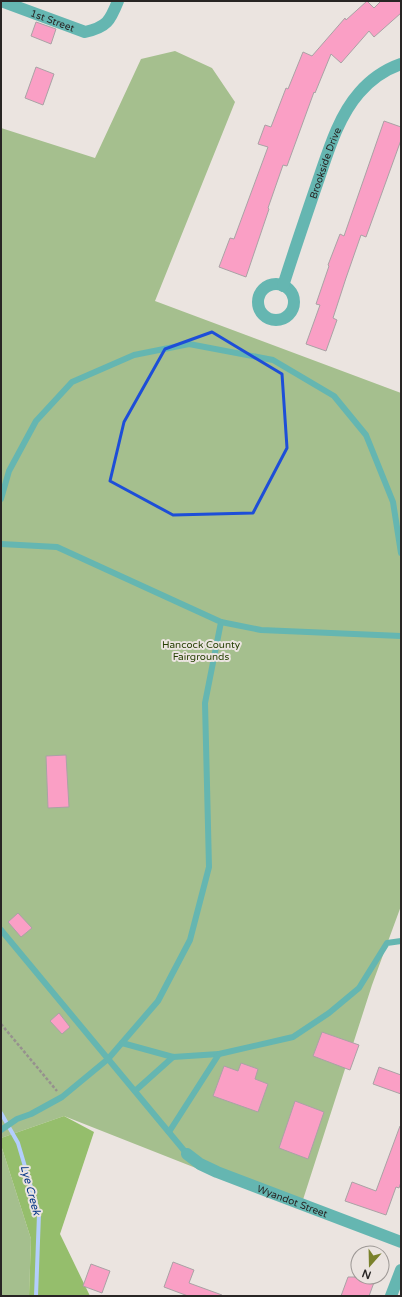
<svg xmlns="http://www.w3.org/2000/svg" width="402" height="1297" viewBox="0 0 402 1297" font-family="'Varela Round',sans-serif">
<rect width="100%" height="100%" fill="#ebe4e0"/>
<!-- green -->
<g fill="#a5bf8e">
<path d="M 175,51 L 212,68 L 235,102 L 155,301 L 401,393 L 401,906 L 372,985 L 300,1209 L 64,1116 L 1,1138 L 1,128 L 95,158 L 141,59 Z"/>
<path d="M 1,1145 L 31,1239 L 29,1296 L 1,1296 Z"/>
</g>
<!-- forest -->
<path fill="#95be6c" d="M 64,1116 L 94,1132 L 60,1234 L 90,1296 L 29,1296 L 31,1239 L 1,1145 L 1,1138 Z"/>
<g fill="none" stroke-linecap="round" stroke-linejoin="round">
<!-- stream -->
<path stroke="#b3cefc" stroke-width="4" d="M 1,1113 L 18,1143 L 39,1214 L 36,1296"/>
</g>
<!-- building -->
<g fill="#fa9fc5" stroke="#aaa2a5">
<path d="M 367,1 L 374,8 L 381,1 L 401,1 L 401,13 L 374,37 L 369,31 L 341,63 L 331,54 L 315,93 L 314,92 L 287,166 L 283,165 L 268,208 L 269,209 L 246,277 L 219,267 L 230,238 L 234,239 L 268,147 L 258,144 L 265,125 L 271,127 L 286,88 L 288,89 L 303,52 L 312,56 L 345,18 L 346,20 Z"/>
<path d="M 36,22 L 56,29 L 51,44 L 31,36 Z"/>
<path d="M 36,67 L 54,74 L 43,105 L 25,98 Z"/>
<path d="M 384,121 L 401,127 L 401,140 L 366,237 L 361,235 L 346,278 L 333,318 L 337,320 L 326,351 L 306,344 L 320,305 L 316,304 L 329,266 L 328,265 L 340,234 L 344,236 Z"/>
<path d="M 66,755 L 69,807 L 48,808 L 46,756 Z"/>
<path d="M 18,913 L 32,928 L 21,937 L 8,922 Z"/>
<path d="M 59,1013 L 70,1027 L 62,1034 L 50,1021 Z"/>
<path d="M 322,1032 L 359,1045 L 350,1070 L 313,1056 Z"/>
<path d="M 241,1063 L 258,1069 L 255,1079 L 268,1084 L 258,1112 L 213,1096 L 224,1066 L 238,1071 Z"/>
<path d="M 379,1067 L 401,1075 L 401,1094 L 373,1084 Z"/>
<path d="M 295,1101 L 324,1112 L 308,1159 L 279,1148 Z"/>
<path d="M 400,1126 L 401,1127 L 401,1182 L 399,1188 L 396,1187 L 386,1215 L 345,1201 L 352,1182 L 376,1191 Z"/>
<path d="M 173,1262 L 194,1270 L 189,1283 L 222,1295 L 222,1296 L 188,1296 L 164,1287 Z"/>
<path d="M 91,1264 L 110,1271 L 102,1293 L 83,1286 Z"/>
<path d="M 348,1277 L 376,1277 L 369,1296 L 341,1296 Z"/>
</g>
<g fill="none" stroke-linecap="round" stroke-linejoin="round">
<!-- path -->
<path stroke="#96918e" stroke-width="2.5" stroke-dasharray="3 2" stroke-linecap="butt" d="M 1,1024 L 57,1091"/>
<!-- lane -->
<g stroke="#65b6b1" stroke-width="6">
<path d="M 1,499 L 9,471 L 36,421 L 72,382 L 134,355 L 189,344 L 273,360 L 334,396 L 366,435 L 393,502 L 401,553"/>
<path d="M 1,544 L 57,547 L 221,622 L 205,703 L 209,867 L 190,940 L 158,1001 L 108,1059 L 62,1097 L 31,1114 L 17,1119 L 1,1130"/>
<path d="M 221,622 L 261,630 L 401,636"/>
<path d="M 1,930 L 187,1154"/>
<path d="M 122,1043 L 173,1057 L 219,1054"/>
<path d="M 135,1091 L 173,1057"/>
<path d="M 169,1132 L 219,1054 L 293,1037 L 329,1013 L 359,988 L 387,943 L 401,941"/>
</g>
<!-- street -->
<g stroke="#65b6b1" stroke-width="12">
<path id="s1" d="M 1,1 L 85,32 C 107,27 110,21 118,1"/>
<circle cx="276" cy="302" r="18"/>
<path id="s2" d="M 283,286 C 294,251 306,216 318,181 C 328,152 338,117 359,93 C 371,79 384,70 401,64"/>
<path id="s3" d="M 187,1154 L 200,1164 L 217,1172 L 401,1242"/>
<path d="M 391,1296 L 401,1270"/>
</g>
</g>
<!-- marked area -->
<path fill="none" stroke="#1d4ed8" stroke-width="3" stroke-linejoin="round" d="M 212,332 L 282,374 L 287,448 L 253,513 L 173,515 L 110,481 L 124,422 L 165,349 Z"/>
<g text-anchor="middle" stroke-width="4" stroke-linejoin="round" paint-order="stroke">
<!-- street labels -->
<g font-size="10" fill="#282524" stroke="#ebe4e0">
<text dy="4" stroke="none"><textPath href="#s1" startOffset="55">1st Street</textPath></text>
<text dy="4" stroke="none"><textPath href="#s2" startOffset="130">Brookside Drive</textPath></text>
<text dy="4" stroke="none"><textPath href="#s3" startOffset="116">Wyandot Street</textPath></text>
</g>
<!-- park labels -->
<g font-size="10" fill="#274004" stroke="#ebe4e0">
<text x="201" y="648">Hancock County<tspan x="201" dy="12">Fairgrounds</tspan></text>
</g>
<!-- water labels -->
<g font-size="11" font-style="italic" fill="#023386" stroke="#ebe4e0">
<text transform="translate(31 1190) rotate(75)" y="4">Lye Creek</text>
</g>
</g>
<!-- border -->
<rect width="402" height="1297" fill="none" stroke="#282524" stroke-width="4"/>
<!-- north arrow -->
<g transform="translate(370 1265) rotate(200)"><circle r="19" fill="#ebe4e0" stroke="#9d9895"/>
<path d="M0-3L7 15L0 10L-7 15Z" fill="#7a812b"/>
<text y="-6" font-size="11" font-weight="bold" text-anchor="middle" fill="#282524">N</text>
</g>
</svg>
